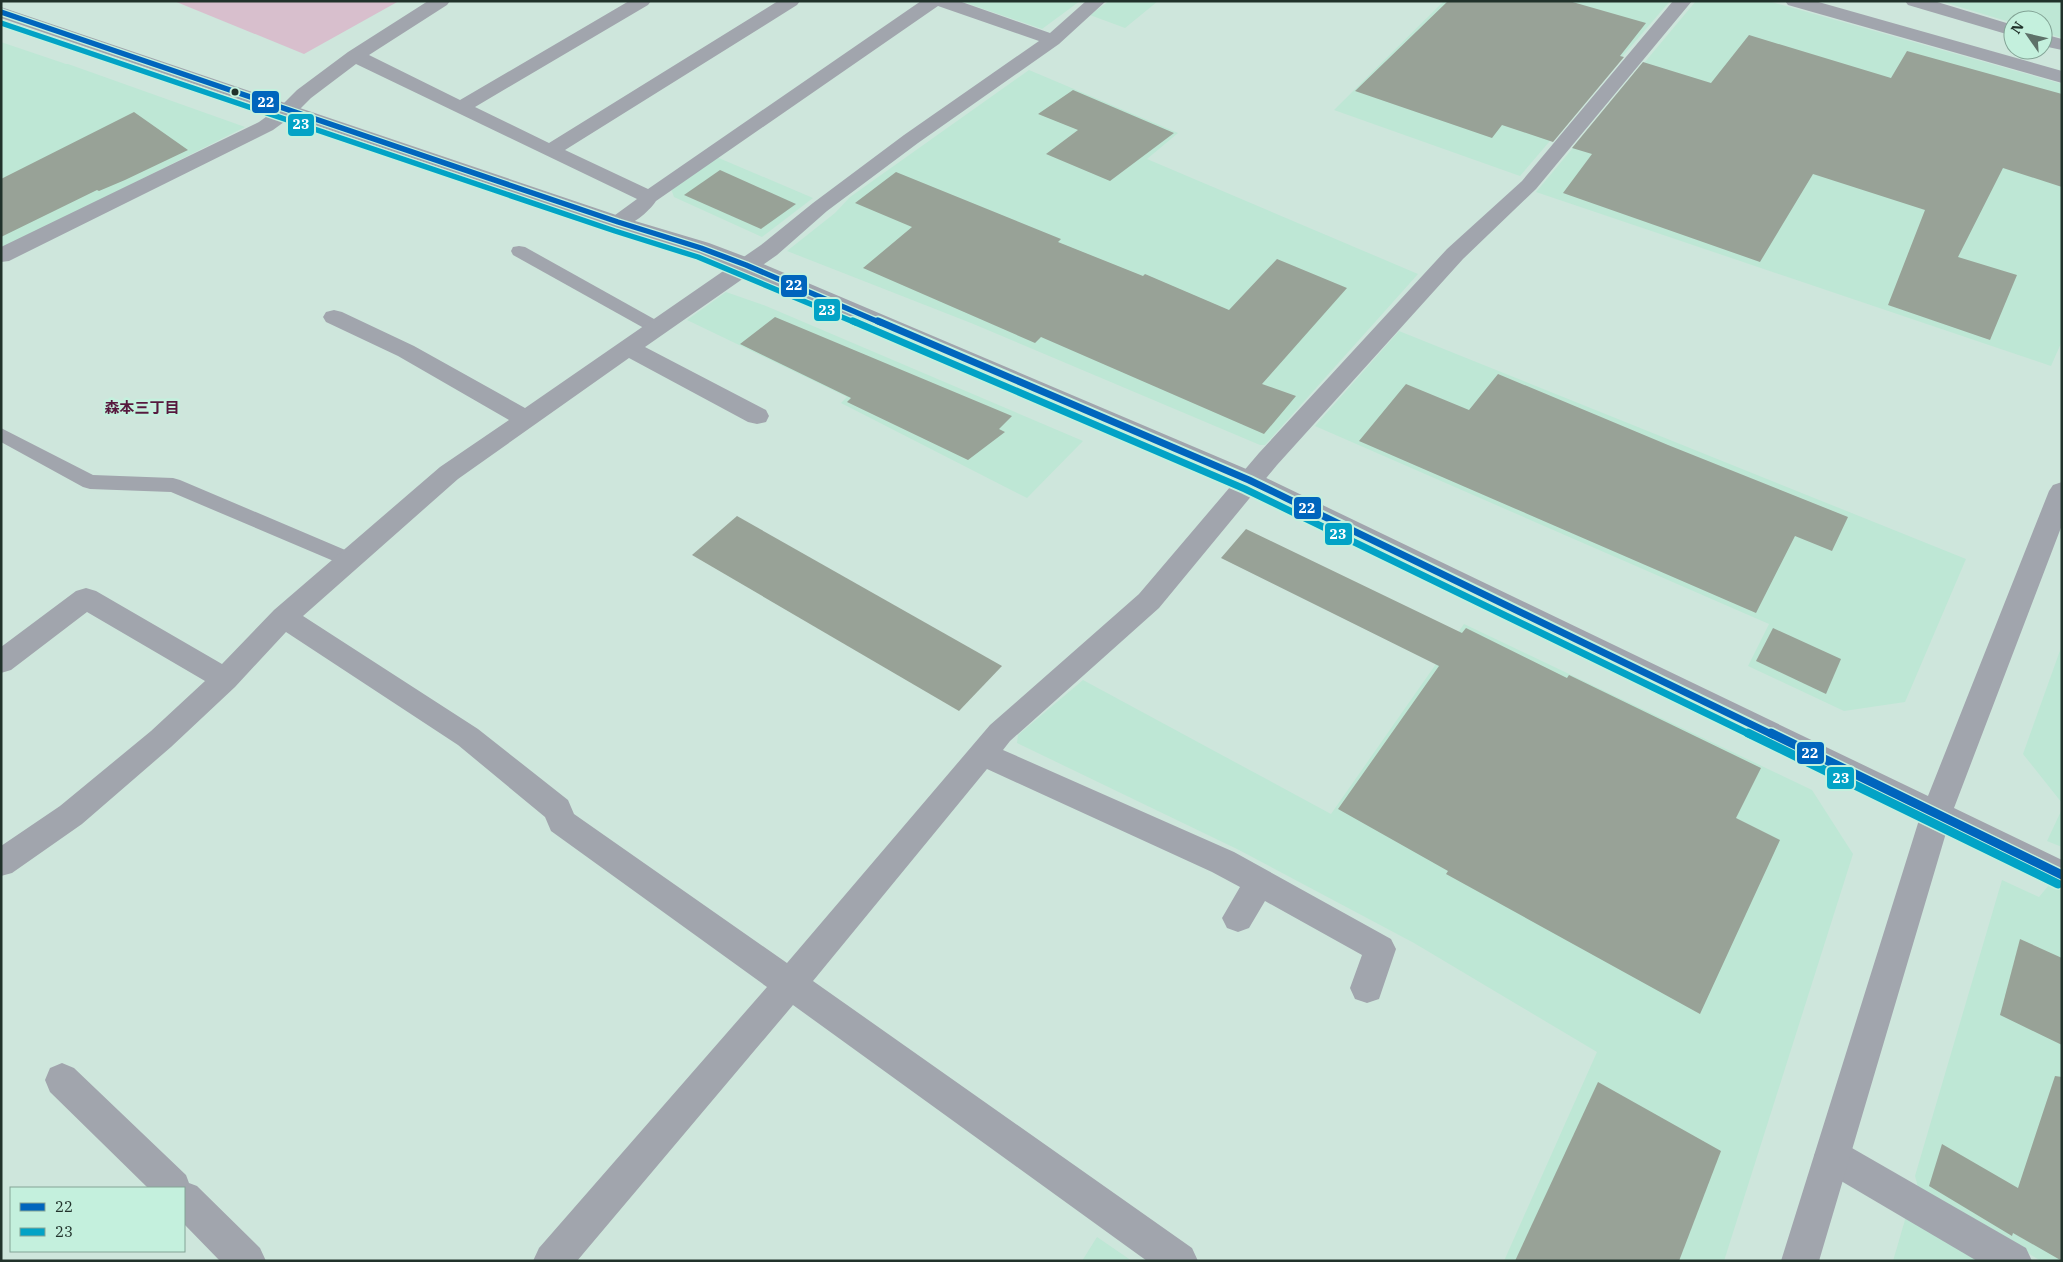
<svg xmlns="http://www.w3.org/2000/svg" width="2063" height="1262" viewBox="0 0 2063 1262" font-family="'IBM Plex Serif','Noto Sans JP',serif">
<rect width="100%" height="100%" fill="#cee6dc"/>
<!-- built -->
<g fill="#bee7d5">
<path d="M 960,1 L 1080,1 L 1042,29 Z"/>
<path d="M 1109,1 L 1158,1 L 1125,28 L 1090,15 Z"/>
<path d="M 1444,1 L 1670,1 L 1520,176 L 1334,110 Z"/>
<path d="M 1696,1 L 1768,1 L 2062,84 L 2062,341 L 2051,366 L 1536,192 Z"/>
<path d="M 1940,1 L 2062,1 L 2062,38 L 2043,32 L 2043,20 L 2013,20 L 2013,23 Z"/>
<path d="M 1,42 L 66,64 L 68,64 L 245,127 L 1,250 Z"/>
<path d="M 1029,70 L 1178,133 L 1147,159 L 1418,274 L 1265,445 L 1260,445 L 971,323 L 787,251 L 835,213 L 850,197 Z"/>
<path d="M 714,156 L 813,198 L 762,237 L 674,197 L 670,186 Z"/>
<path d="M 726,292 L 766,306 L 1083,441 L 1027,498 L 841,403 L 847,397 L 687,320 Z"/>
<path d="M 1399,331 L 1966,559 L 1905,702 L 1844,711 L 1748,666 L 1769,624 L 1315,426 Z"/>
<path d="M 1464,624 L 1812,790 L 1853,854 L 1724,1261 L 1504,1261 L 1597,1052 L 1414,943 L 1239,850 L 1017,743 L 1018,735 L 1083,680 L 1331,814 Z"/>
<path d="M 2062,645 L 2062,803 L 2023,754 Z"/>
<path d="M 2062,809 L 2062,847 L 2047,841 Z"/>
<path d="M 2002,880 L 2039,897 L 2049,885 L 2062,891 L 2062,1261 L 2041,1261 L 1918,1187 L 1915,1176 Z"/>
<path d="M 1907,1213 L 1988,1261 L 1893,1261 Z"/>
<path d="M 1097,1237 L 1132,1261 L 1082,1261 Z"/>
</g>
<!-- green -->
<path fill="#d8bfcd" d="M 174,1 L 399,1 L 304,54 Z"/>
<!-- building -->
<g fill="#98a297">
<path d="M 1448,1 L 1569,1 L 1646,23 L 1620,56 L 1624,57 L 1553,142 L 1502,125 L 1492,138 L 1355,91 Z"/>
<path d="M 1749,35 L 1891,78 L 1907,51 L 2062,94 L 2062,187 L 2003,168 L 1958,257 L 2017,275 L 1990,340 L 1888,305 L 1925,210 L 1813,174 L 1760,262 L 1563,193 L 1592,154 L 1572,148 L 1643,62 L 1711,83 Z"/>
<path d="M 1073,90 L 1174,133 L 1110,181 L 1046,154 L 1078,130 L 1038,114 Z"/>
<path d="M 134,112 L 188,150 L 125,180 L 99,191 L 97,190 L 1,237 L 1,179 Z"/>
<path d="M 720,170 L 796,204 L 761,229 L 684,195 Z"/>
<path d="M 896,172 L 1061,239 L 1058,242 L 1143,276 L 1145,274 L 1229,310 L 1277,259 L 1347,288 L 1262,384 L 1296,396 L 1264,434 L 1041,337 L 1035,343 L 863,268 L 912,227 L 855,203 Z"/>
<path d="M 775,317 L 1012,416 L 999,429 L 1005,432 L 968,460 L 847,402 L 851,398 L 740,344 Z"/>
<path d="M 1498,374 L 1668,445 L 1848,517 L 1832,551 L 1795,536 L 1756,613 L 1359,441 L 1406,384 L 1469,410 Z"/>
<path d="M 737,516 L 1002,666 L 959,711 L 692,555 Z"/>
<path d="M 1246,529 L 1462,633 L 1466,628 L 1567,678 L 1569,675 L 1761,768 L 1736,818 L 1780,840 L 1700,1014 L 1446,874 L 1448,871 L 1338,809 L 1439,666 L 1221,558 Z"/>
<path d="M 1773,628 L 1841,659 L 1826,694 L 1756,661 Z"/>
<path d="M 2020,939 L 2062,958 L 2062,1045 L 2000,1015 Z"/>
<path d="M 2055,1076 L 2062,1077 L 2062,1261 L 2013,1233 L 2012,1236 L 1929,1186 L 1942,1144 L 2018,1188 Z"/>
<path d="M 1598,1082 L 1721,1151 L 1679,1261 L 1515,1261 Z"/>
</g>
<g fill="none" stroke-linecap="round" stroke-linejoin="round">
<!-- service -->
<g fill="#a1a5ad" fill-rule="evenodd">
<path d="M 519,246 L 525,247 L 663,324 L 666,328 L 663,332 L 657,334 L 651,332 L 513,255 L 511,251 L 513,247 Z"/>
<path d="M 1,428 L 93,475 L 173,478 L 180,480 L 357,555 L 360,560 L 357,565 L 350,568 L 343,565 L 171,492 L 90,489 L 83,487 L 1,442 Z"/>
</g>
<!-- minor -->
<g fill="#a1a5ad" fill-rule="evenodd">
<path d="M 428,1 L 450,1 L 447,5 L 369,55 L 460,100 L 629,1 L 651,1 L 648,5 L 475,107 L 549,143 L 778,1 L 800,1 L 797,5 L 565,150 L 648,189 L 921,1 L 959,1 L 1050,33 L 1086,1 L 1106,1 L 1059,44 L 918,143 L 827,211 L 777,255 L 645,347 L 766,410 L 769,416 L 766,422 L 757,424 L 748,422 L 629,358 L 458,479 L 303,616 L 478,729 L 568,800 L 574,814 L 787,963 L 990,725 L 1139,594 L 1259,453 L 1447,249 L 1522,181 L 1673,1 L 1692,1 L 1536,189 L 1463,259 L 1277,465 L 1159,608 L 1010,741 L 1003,750 L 1234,852 L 1391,939 L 1396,949 L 1379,999 L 1367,1003 L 1355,999 L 1350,988 L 1362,955 L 1265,901 L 1249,928 L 1238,932 L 1227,928 L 1222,918 L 1240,887 L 1212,872 L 987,769 L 813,981 L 1192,1248 L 1198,1261 L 1147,1261 L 793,1005 L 577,1261 L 533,1261 L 539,1248 L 767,987 L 551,831 L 545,817 L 458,745 L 286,632 L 235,687 L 171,747 L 82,824 L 12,873 L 1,876 L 1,846 L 60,806 L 151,731 L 205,681 L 87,612 L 11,670 L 1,673 L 1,647 L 76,591 L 86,588 L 96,591 L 222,664 L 274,610 L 440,467 L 509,420 L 398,356 L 326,322 L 323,317 L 326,312 L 334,310 L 342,312 L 414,346 L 525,408 L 761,245 L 813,203 L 904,135 L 1039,41 L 938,6 L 656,201 C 647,214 627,231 611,226 L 607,222 L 611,218 L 637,199 L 356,64 L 311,98 L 295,114 L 273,130 L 9,261 L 1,262 L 1,247 L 259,122 L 281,106 L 297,90 L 348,52 Z"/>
<path d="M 1785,1 L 1815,1 L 2062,71 L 2062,83 L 1788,5 Z"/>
<path d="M 1905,1 L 1934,1 L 2013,25 L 2013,36 L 1908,5 Z"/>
<path d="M 2043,34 L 2062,39 L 2062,50 L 2043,46 Z"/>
<path d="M 62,1063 L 74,1068 L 186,1175 L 189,1183 L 197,1186 L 260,1248 L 266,1261 L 220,1261 L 184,1224 L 184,1188 L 148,1188 L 50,1092 L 45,1080 L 50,1068 Z"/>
<path d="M 1832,1138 L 1845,1144 L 2026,1248 L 2032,1261 L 1977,1261 L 1819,1168 L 1814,1156 L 1819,1144 Z"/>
</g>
<!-- tertiary -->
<path fill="#a1a5ad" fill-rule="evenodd" d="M 1,7 L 625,218 L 709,243 L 754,260 L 1258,474 L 1928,796 L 2049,491 L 2053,485 L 2062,482 L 2062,525 L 1954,808 L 2062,860 L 2062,889 L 1946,833 L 1819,1261 L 1781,1261 L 1919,820 L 1240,486 L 738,270 L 693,253 L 611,226 L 1,18 Z"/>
<!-- bus-1-far2 casing -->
<g stroke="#c4f0dd" stroke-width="8">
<path id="bus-1-far2" d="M 1,12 L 618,222 L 701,248 L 746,265 L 881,323"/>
</g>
<!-- bus-1-far1 casing -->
<g stroke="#c4f0dd" stroke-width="11">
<path id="bus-1-far1" d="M 878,321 L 1249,480 L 1773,735"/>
</g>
<!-- bus-1 casing -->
<g stroke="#c4f0dd" stroke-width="12">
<path id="bus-1" d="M 1771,733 L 2062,875"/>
</g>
<!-- bus-2-far2 casing -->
<g stroke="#c4f0dd" stroke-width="8">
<path id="bus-2-far2" d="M 1,23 L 615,231 L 698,257 L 856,323"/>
</g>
<!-- bus-2-far1 casing -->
<g stroke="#c4f0dd" stroke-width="11">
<path id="bus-2-far1" d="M 853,321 L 1245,489 L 1751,735"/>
</g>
<!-- bus-2 casing -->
<g stroke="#c4f0dd" stroke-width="12">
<path id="bus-2" d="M 1748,733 L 2058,884"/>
</g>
<!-- bus-1-far2 -->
<use href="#bus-1-far2" stroke="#0065bd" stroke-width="5.5"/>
<!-- bus-1-far1 -->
<use href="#bus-1-far1" stroke="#0065bd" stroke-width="7"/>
<!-- bus-1 -->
<use href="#bus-1" stroke="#0065bd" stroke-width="9"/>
<!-- bus-2-far2 -->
<use href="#bus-2-far2" stroke="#02a3c6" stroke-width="5.5"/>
<!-- bus-2-far1 -->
<use href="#bus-2-far1" stroke="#02a3c6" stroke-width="7"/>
<!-- bus-2 -->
<use href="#bus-2" stroke="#02a3c6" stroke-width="9"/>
</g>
<!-- markers -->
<circle fill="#21322b" stroke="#c4f0dd" stroke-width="2" cx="235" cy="92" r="4.5"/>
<g text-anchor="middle" stroke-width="5" stroke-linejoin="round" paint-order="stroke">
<!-- neighbourhood labels -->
<g font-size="15" font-weight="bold" fill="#56193e" stroke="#c4f0dd">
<text x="142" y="413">森本三丁目</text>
</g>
</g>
<g stroke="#c4f0dd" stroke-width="2">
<rect x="251" y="90" width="29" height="24" rx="5" fill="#0065bd"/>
<rect x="287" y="113" width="28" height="24" rx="5" fill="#02a3c6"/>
<rect x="780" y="274" width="28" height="24" rx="5" fill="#0065bd"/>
<rect x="813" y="298" width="28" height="24" rx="5" fill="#02a3c6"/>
<rect x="1293" y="496" width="29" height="24" rx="5" fill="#0065bd"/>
<rect x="1324" y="522" width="29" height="24" rx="5" fill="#02a3c6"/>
<rect x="1796" y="741" width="29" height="24" rx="5" fill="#0065bd"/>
<rect x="1826" y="766" width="29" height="24" rx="5" fill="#02a3c6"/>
</g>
<g font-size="14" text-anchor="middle" font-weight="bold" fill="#fff">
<text x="266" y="107">22</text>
<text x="301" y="129">23</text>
<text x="794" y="290">22</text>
<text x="827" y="315">23</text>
<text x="1307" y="513">22</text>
<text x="1338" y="539">23</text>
<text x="1810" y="758">22</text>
<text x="1841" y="783">23</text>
</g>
<!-- border -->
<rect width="2063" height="1262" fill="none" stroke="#21322b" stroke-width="5"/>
<!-- legend -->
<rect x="10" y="1187" width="175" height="65" fill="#c4f0dd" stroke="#83a496"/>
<rect x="20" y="1203" width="25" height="8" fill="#0065bd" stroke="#83a496"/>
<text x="55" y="1212" font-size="15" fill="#21322b">22</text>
<rect x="20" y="1228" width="25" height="8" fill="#02a3c6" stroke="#83a496"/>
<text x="55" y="1237" font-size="15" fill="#21322b">23</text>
<!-- north arrow -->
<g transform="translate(2028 35) rotate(304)"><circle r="24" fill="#c4f0dd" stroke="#83a496"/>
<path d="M0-4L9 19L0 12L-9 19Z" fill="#5e7169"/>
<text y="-8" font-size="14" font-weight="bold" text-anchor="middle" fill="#21322b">N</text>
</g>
</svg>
